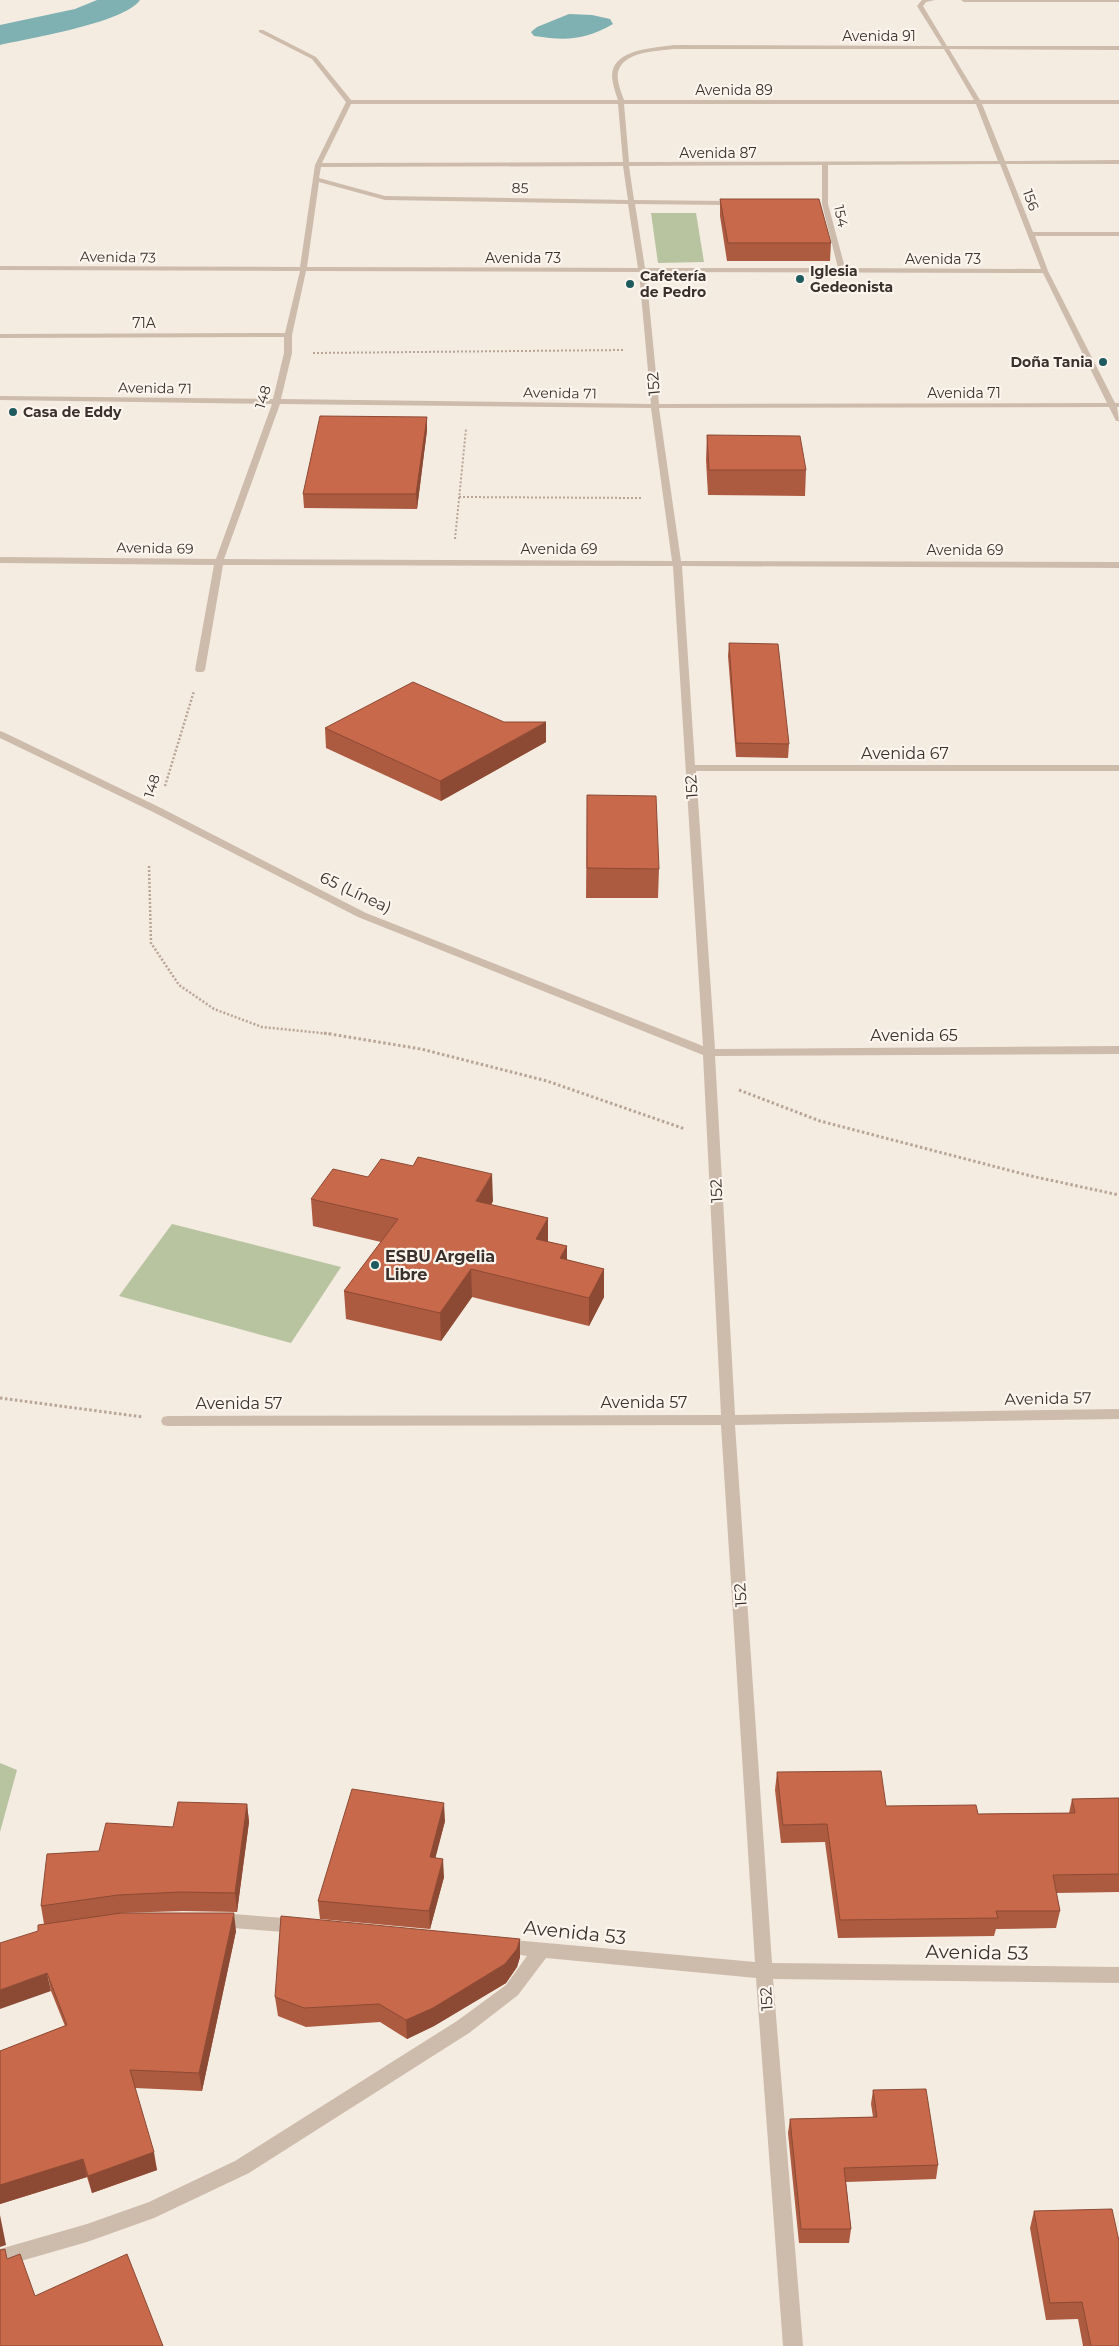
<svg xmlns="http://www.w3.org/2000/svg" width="1119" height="2346" viewBox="0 0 1119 2346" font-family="Montserrat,sans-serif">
<rect width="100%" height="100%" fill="#f4ebe1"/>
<!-- green -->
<g fill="#b8c4a0">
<path d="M 651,213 L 696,213 L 704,262 L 658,263 Z"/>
<path d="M 172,1224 L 341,1267 L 291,1343 L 119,1296 Z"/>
<path d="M 0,1763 L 17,1770 L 0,1832 Z"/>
</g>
<!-- water -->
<path fill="#7fb0b2" d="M 569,14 L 592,15 L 610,19 L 613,24 C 585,40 567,41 534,36 L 531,32 L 537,27 Z"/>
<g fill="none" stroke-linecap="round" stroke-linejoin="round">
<!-- river -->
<path fill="#7fb0b2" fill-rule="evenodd" d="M 97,0 L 140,0 C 124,23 30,38 0,45 L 0,25 L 75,9 Z"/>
<!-- path-far2 -->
<g stroke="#b9a596" stroke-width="2" stroke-dasharray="2 2" stroke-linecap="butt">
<path d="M 313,353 L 624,350"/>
<path d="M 459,497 L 641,498"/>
<path d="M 455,539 L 466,429"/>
</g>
<!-- path-far1 -->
<g stroke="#b9a596" stroke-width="2.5" stroke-dasharray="2 2" stroke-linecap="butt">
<path d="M 165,786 L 194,691"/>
<path d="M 149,866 L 151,943 L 179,985 L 214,1009 L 262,1027 L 331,1034"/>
</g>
<!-- path -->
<g stroke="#b9a596" stroke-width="3" stroke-dasharray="2.5 2.5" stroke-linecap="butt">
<path d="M 324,1033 L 421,1049 L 547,1081 L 685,1129"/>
<path d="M 739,1090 L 820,1121 L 1031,1176 L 1119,1195"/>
<path d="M 0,1398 L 143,1417"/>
</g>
<!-- minor -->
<g fill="#cdbbac" fill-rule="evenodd">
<path d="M 922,0 L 935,0 L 926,2 L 923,6 L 947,46 L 1119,46 L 1119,50 L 949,49 L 980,100 L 1119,100 L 1119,104 L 982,104 L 1005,161 L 1119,160 L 1119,164 L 1006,164 L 1033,232 L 1119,232 L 1119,236 L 1035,236 L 1048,271 L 1115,403 L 1119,403 L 1119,407 L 1117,407 L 1119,421 L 1116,421 L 1109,407 L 659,408 L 681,561 L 1119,562 L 1119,568 L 682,566 L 695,765 L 1119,765 L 1119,771 L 696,771 L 715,1049 L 1119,1046 L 1119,1054 L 715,1056 L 735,1415 L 1119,1409 L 1119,1419 L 735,1425 L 772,1963 L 1119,1967 L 1119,1983 L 773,1979 L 803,2346 L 783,2346 L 756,1978 L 546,1958 L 518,1995 L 469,2033 L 249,2173 L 154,2218 L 87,2242 L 0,2267 L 0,2249 L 87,2224 L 149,2202 L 235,2161 L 457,2021 L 506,1985 L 527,1956 L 497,1951 L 494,1946 L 497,1941 L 503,1939 L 755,1962 L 721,1425 L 168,1426 L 163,1425 L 161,1421 L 163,1417 L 168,1416 L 721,1415 L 703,1055 L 358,917 L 153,812 L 0,738 L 0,731 L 3,732 L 161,808 L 366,913 L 703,1046 L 673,566 L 223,565 L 205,670 L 203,672 L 197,672 L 195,670 L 214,565 L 0,563 L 0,557 L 216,559 L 272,404 L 0,400 L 0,396 L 273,399 L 284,353 L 284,337 L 0,338 L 0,334 L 285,333 L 300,271 L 0,270 L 0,266 L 300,267 L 315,165 L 346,102 L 312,59 L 259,32 L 259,30 L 263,30 L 316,57 L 351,100 L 618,100 C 615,91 610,78 613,69 C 621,48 656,48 674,45 L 942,46 L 917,6 ZM 674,49 L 944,49 L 974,100 L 624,100 C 621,92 615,77 619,69 C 627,51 658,51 674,49 ZM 351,104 L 618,104 L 623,162 L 322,163 ZM 624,104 L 976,104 L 998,161 L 629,162 ZM 1000,164 L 1041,269 L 845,268 L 828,204 L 828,165 ZM 822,165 L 822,204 L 838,268 L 645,268 L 635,204 L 726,205 L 729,203 L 726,201 L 634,200 L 629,166 ZM 623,166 L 628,200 L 385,196 L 319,178 L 321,167 ZM 319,182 L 385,200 L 628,204 L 638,268 L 307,267 ZM 306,271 L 639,272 L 651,404 L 281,399 L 292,353 L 292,335 ZM 646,272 L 1043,273 L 1107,403 L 659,404 ZM 280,404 L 651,408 L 672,561 L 224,559 Z"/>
<path d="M 961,0 L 1119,0 L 1119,2 L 964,2 Z"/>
<path d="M 219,1913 L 297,1919 L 303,1921 L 306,1926 L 303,1931 L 297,1933 L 219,1927 L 213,1925 L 210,1920 L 213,1915 Z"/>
</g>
</g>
<!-- wall -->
<g fill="#ac5a40">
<path d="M 720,199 L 831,243 L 830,261 L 727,261 L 720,216 Z"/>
<path d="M 427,417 L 427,430 L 417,509 L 304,508 L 303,494 Z"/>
<path d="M 707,435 L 806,470 L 805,496 L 708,495 L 706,460 Z"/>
<path d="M 729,643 L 789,744 L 788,758 L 736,757 L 728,656 Z"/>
<path d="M 325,728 L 546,742 L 441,801 L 326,748 Z"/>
<path d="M 587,795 L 659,869 L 658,898 L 586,898 Z"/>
<path d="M 368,1177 L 493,1201 L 491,1205 L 548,1218 L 548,1242 L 567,1246 L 567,1260 L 604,1269 L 604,1297 L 589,1326 L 472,1297 L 441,1341 L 346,1319 L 344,1291 L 381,1242 L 313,1226 L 311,1199 Z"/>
<path d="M 777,1772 L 886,1806 L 978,1814 L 1069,1813 L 1072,1799 L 1119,1798 L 1119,1892 L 1056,1893 L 1060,1911 L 1056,1928 L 996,1929 L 994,1936 L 838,1938 L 825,1842 L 781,1843 L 775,1790 Z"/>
<path d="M 247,1804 L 249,1822 L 237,1912 L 183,1911 L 120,1913 L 236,1931 L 202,2091 L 135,2088 L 157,2170 L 92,2193 L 87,2177 L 0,2204 L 0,2051 L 65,2026 L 51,1991 L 38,1931 L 44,1924 L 41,1906 L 99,1851 Z"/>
<path d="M 445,1821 L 435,1858 L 444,1877 L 430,1929 L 320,1919 L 318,1901 Z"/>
<path d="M 520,1957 L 517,1967 L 506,1983 L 434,2026 L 407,2039 L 380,2022 L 306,2027 L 278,2016 L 275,1997 Z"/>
<path d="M 873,2090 L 938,2165 L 936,2179 L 846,2182 L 851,2229 L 849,2243 L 799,2243 L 788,2133 L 790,2119 L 873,2117 L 871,2104 Z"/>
<path d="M 1034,2211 L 1119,2346 L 1083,2346 L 1078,2319 L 1046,2320 L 1030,2228 Z"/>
</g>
<!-- shaded-wall -->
<g fill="#8c4a34">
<path d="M 427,417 L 427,430 L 417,509 L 416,494 Z"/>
<path d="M 546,722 L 546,742 L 441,801 L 440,781 Z"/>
<path d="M 492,1174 L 493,1201 L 476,1229 L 476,1201 Z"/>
<path d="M 548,1218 L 548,1246 L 536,1239 Z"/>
<path d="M 567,1246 L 567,1274 L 560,1258 Z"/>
<path d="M 471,1269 L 472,1297 L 441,1341 L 440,1313 Z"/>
<path d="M 604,1269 L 604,1297 L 589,1326 L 589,1298 Z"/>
<path d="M 444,1803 L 445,1821 L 431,1875 L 430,1857 Z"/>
<path d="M 247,1804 L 249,1822 L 237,1912 L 235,1893 Z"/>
<path d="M 443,1859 L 444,1877 L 430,1929 L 429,1911 Z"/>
<path d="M 234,1913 L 236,1931 L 202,2091 L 199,2073 Z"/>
<path d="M 520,1939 L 520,1957 L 517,1967 L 506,1983 L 434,2026 L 407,2039 L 406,2020 Z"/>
<path d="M 47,1973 L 51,1991 L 0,2009 L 0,1990 Z"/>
<path d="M 154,2152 L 157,2170 L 92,2193 L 88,2176 Z"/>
<path d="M 83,2159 L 87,2177 L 0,2204 L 0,2185 Z"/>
<path d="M 0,2215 L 6,2245 L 0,2247 Z"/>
</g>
<!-- building -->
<g fill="#c8694b" stroke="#8c4a34">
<path d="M 720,199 L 819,199 L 831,243 L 728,243 Z"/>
<path d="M 320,416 L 427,417 L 416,494 L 303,494 Z"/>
<path d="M 707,435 L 800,436 L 806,470 L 709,470 Z"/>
<path d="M 729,643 L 778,644 L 789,744 L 736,743 Z"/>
<path d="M 413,682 L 504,722 L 546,722 L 440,781 L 325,728 Z"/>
<path d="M 587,795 L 656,796 L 659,869 L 587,868 Z"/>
<path d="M 418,1157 L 492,1174 L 476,1201 L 548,1218 L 536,1239 L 567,1246 L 560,1258 L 604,1269 L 589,1298 L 471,1269 L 440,1313 L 344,1291 L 398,1219 L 311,1199 L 333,1169 L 368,1177 L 381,1159 L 413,1166 Z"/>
<path d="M 881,1771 L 886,1806 L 976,1805 L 978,1814 L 1075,1813 L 1072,1799 L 1119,1798 L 1119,1874 L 1053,1875 L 1060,1911 L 996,1911 L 998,1918 L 840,1920 L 827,1824 L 783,1825 L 777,1772 Z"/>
<path d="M 352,1789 L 444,1803 L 430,1857 L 443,1859 L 429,1911 L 318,1901 Z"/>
<path d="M 178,1802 L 247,1804 L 235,1893 L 181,1892 L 118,1895 L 41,1906 L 47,1854 L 99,1851 L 106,1823 L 173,1827 Z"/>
<path d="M 121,1913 L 234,1913 L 199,2073 L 130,2070 L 154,2152 L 88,2176 L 83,2159 L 0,2185 L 0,2051 L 67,2025 L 47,1973 L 0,1990 L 0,1943 L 38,1931 L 38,1925 Z"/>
<path d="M 281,1916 L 520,1939 L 517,1949 L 505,1964 L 433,2008 L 406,2020 L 379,2004 L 304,2008 L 275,1997 Z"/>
<path d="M 926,2089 L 938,2165 L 844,2168 L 851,2229 L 801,2229 L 790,2119 L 877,2117 L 873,2090 Z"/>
<path d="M 1112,2209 L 1119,2241 L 1119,2346 L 1091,2346 L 1082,2302 L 1050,2303 L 1034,2211 Z"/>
<path d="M 5,2249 L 7,2259 L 20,2254 L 35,2296 L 127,2254 L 163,2346 L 0,2346 L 0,2250 Z"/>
</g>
<!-- markers -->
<g fill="#1f5a5e" stroke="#fbf5ee" stroke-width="2">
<circle cx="800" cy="279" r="5"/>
<circle cx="630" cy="284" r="5"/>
<circle cx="1103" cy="362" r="5"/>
<circle cx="13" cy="412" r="5"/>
<circle cx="375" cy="1265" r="5"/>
</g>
<g text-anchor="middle" stroke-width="4.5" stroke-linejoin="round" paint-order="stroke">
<!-- far-street labels -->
<g font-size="14" fill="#3b302b" stroke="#fbf5ee">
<text x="879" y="41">Avenida 91</text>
<text x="734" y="95">Avenida 89</text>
<text x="718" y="158">Avenida 87</text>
<text transform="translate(520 188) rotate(1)" y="5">85</text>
<text transform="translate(1031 200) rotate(70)" y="5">156</text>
<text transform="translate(841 216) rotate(77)" y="5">154</text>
<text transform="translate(118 257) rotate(1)" y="5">Avenida 73</text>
<text x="523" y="263">Avenida 73</text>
<text x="943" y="264">Avenida 73</text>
<text x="144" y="328">71A</text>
<text transform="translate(155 388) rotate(1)" y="5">Avenida 71</text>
<text transform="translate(560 393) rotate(1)" y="5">Avenida 71</text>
<text x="964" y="398">Avenida 71</text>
<text transform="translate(263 397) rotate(-73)" y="5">148</text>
<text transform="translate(155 548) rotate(1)" y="5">Avenida 69</text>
<text x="559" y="554">Avenida 69</text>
<text x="965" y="555">Avenida 69</text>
<text transform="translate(152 786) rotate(-73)" y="5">148</text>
</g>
<!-- far-poi labels -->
<g font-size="14" font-weight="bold" fill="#3b302b" stroke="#fbf5ee" text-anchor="start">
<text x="810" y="276">Iglesia<tspan x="810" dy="16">Gedeonista</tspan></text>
<text x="640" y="281">Cafetería<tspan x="640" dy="16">de Pedro</tspan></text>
<text x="1093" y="367" text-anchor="end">Doña Tania</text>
<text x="23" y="417">Casa de Eddy</text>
</g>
<!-- street labels -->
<g font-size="16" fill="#3b302b" stroke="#fbf5ee">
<text transform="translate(653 384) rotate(-95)" y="6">152</text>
<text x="905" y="759">Avenida 67</text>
<text transform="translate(691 787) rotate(-94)" y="6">152</text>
<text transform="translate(356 892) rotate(25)" y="6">65 (Línea)</text>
<text x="914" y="1041">Avenida 65</text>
<text transform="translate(716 1191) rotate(-93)" y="6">152</text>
<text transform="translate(1048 1398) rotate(-1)" y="6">Avenida 57</text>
<text x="644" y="1408">Avenida 57</text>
<text x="239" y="1409">Avenida 57</text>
<text transform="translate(740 1595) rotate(-94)" y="6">152</text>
<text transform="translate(766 1999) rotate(-94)" y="6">152</text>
</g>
<!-- poi labels -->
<g font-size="16" font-weight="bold" fill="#3b302b" stroke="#fbf5ee" text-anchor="start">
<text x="385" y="1262">ESBU Argelia<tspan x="385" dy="18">Libre</tspan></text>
</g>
<!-- near-street labels -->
<g font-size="19" fill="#3b302b" stroke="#fbf5ee">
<text transform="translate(575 1932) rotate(6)" y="7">Avenida 53</text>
<text transform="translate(977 1952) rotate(1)" y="7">Avenida 53</text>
</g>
</g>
</svg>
